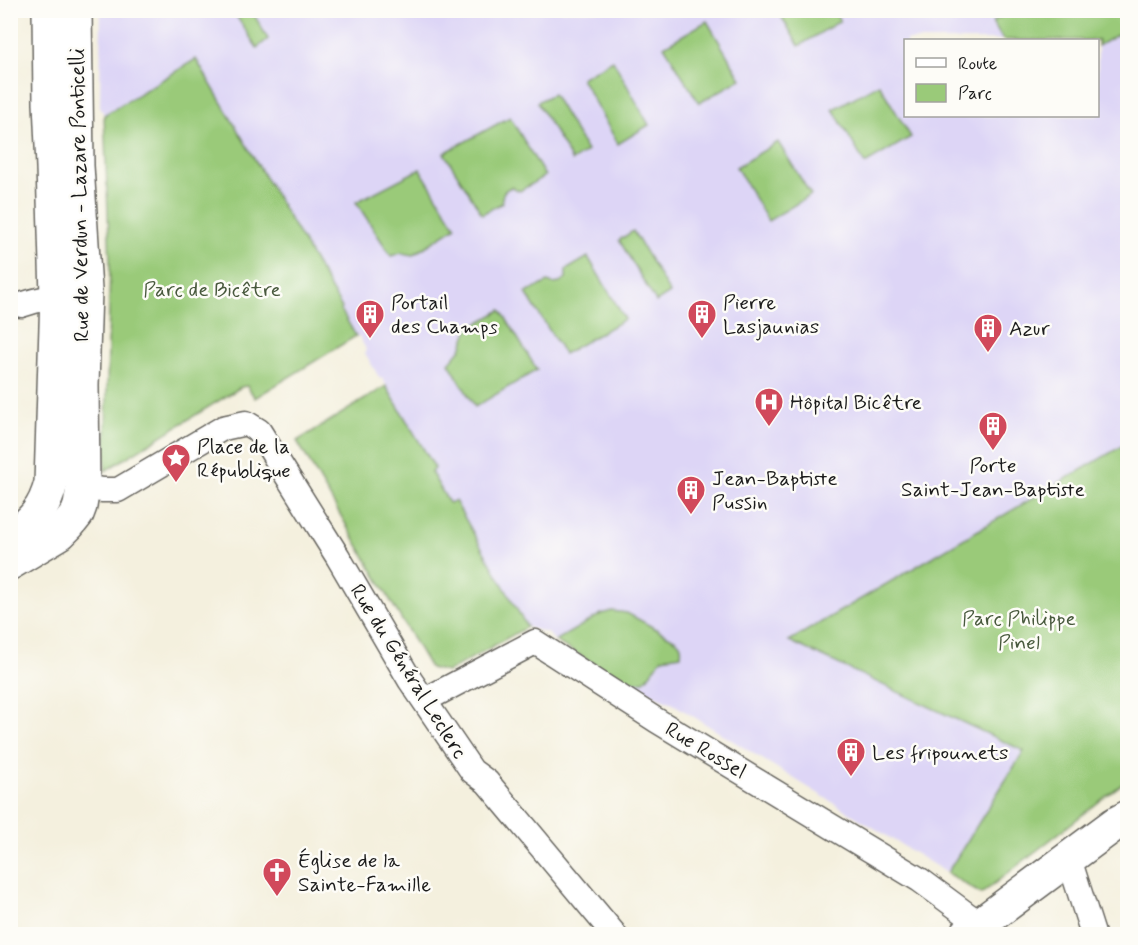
<svg xmlns="http://www.w3.org/2000/svg" width="1138" height="945" viewBox="0 0 1138 945" font-family="Mynerve,sans-serif">
<rect width="100%" height="100%" fill="#fdfcf7"/>
<filter id="ink" filterUnits="userSpaceOnUse"><feTurbulence type="fractalNoise" baseFrequency=".0167" numOctaves="2"/><feDisplacementMap in="SourceGraphic" scale="12" xChannelSelector="R" yChannelSelector="G"/><feConvolveMatrix kernelMatrix="1 2 1 2 8 2 1 2 1" color-interpolation-filters="sRGB"/></filter>
<filter id="wash" filterUnits="userSpaceOnUse"><feTurbulence type="fractalNoise" baseFrequency=".008" numOctaves="4" result="noise"/><feDisplacementMap in="SourceGraphic" scale="24" xChannelSelector="R" yChannelSelector="G"/><feGaussianBlur stdDeviation="1.35" result="paint"/><feColorMatrix in="noise" values="0 0 0 0 0 0 0 0 0 0 0 0 0 0 0 0 0 1.4 0 .05"/><feComposite in="paint" operator="in"/></filter>
<g filter="url(#wash)">
<rect width="100%" height="100%" fill="#f4f0de"/>
<!-- built -->
<path fill="#ddd5f6" fill-rule="evenodd" d="M 101,11 L 1127,11 L 1127,780 L 981,894 L 670,702 L 626,683 L 555,641 L 548,633 L 527,627 L 455,501 L 449,504 L 430,472 L 435,468 L 382,378 L 380,379 L 365,353 L 366,349 L 362,342 L 359,336 L 356,336 L 196,59 L 104,115 L 100,107 ZM 906,40 L 1098,40 L 1098,116 L 906,116 Z"/>
<!-- green -->
<g fill="#9aca79" stroke="#5b734a" stroke-width="1.5">
<path d="M 233,11 L 252,11 L 268,39 L 257,48 Z"/>
<path d="M 778,11 L 834,11 L 840,21 L 799,46 Z"/>
<path d="M 1011,11 L 1127,11 L 1127,29 L 1098,46 L 1098,40 L 1003,40 L 992,22 Z"/>
<path d="M 707,21 L 741,79 L 699,103 L 664,46 Z"/>
<path d="M 196,59 L 342,308 L 341,310 L 356,336 L 255,398 L 247,386 L 241,387 L 105,471 L 110,263 L 104,115 Z"/>
<path d="M 613,60 L 649,125 L 618,144 L 581,78 Z"/>
<path d="M 879,84 L 911,137 L 865,164 L 833,109 Z"/>
<path d="M 553,94 L 587,151 L 572,161 L 537,102 Z"/>
<path d="M 510,117 L 545,176 L 520,191 L 511,187 C 503,191 502,193 502,203 L 482,214 L 444,153 Z"/>
<path d="M 778,142 L 811,195 L 768,221 L 736,167 Z"/>
<path d="M 420,169 L 456,227 L 413,255 L 401,253 L 391,256 L 356,202 Z"/>
<path d="M 633,231 L 670,293 L 656,302 L 619,240 Z"/>
<path d="M 588,257 L 625,319 L 564,354 L 526,293 L 548,282 L 553,284 L 560,283 L 566,278 L 566,270 Z"/>
<path d="M 501,310 L 537,370 L 475,407 L 449,363 L 461,349 L 469,328 Z"/>
<path d="M 386,386 L 435,468 L 431,472 L 449,503 L 455,501 L 527,627 L 447,672 L 430,668 L 297,441 Z"/>
<path d="M 1127,443 L 1127,780 L 981,894 L 947,873 L 1024,751 L 789,641 Z"/>
<path d="M 612,611 L 627,613 L 676,640 C 682,644 682,649 681,655 L 662,658 L 648,677 L 644,681 L 626,683 L 555,641 L 601,614 Z"/>
</g>
</g>
<g filter="url(#ink)">
<g fill="none" stroke-linecap="round" stroke-linejoin="round">
<!-- street casing -->
<g stroke="#686660" stroke-width="27">
<g id="street">
<path d="M 21,305 L 34,301 L 71,293"/>
<path d="M 83,488 L 103,490 L 118,490 L 223,428 L 246,423 L 259,431 L 338,557 L 410,680 L 472,771 L 487,782 L 614,934"/>
<path d="M 425,700 L 535,642 L 656,720 L 920,880 L 981,925"/>
<path d="M 1069,859 L 1093,934"/>
</g>
</g>
<!-- secondary casing -->
<g stroke="#686660" stroke-width="36">
<g id="secondary">
<path d="M 10,539 C 32,521 44,511 51,483 L 57,295 L 53,167 L 50,103 L 49,10"/>
<path d="M 10,563 L 60,533 L 69,524 L 77,514 L 80,506 L 83,488 L 82,385 L 85,290 L 77,166 L 75,10"/>
<path d="M 967,934 L 1115,824 L 1128,817"/>
</g>
</g>
<!-- street -->
<use href="#street" stroke="#fff" stroke-width="24"/>
<!-- secondary -->
<use href="#secondary" stroke="#fff" stroke-width="33"/>
</g>
</g>
<!-- icons -->
<defs>
<g id="building-pin" transform="scale(1.5)"><path d="M0 17L-7.5 6A9.5 9.5 0 1 1 7.5 6Z" fill="#d1495b" stroke="#fdfcf7"/><path d="M-4-6H4V6H1V3H-1V6H-4ZM-2.5-4.3h1.7v1.8h-1.7ZM.8-4.3h1.7v1.8H.8ZM-2.5-1h1.7V.8h-1.7ZM.8-1h1.7V.8H.8Z" fill="#fff"/></g>
<g id="hospital-pin" transform="scale(1.5)"><path d="M0 17L-7.5 6A9.5 9.5 0 1 1 7.5 6Z" fill="#d1495b" stroke="#fdfcf7"/><path d="M-5-5h3v3.5h4V-5h3V5h-3V1.5h-4V5h-3Z" fill="#fff"/></g>
<g id="sight-pin" transform="scale(1.5)"><path d="M0 17L-7.5 6A9.5 9.5 0 1 1 7.5 6Z" fill="#d1495b" stroke="#fdfcf7"/><path d="M0-6L1.8-2.2L6-1.7L2.9 1.2L3.7 5.4L0 3.3L-3.7 5.4L-2.9 1.2L-6-1.7L-1.8-2.2Z" fill="#fff"/></g>
<g id="church-pin" transform="scale(1.5)"><path d="M0 17L-7.5 6A9.5 9.5 0 1 1 7.5 6Z" fill="#d1495b" stroke="#fdfcf7"/><path d="M-1.2-6h2.4v3.5h3.3v2.4h-3.3V6h-2.4V-.1h-3.3v-2.4h3.3Z" fill="#fff"/></g>
</defs>
<g fill-rule="evenodd">
<use href="#building-pin" x="370" y="314"/>
<use href="#building-pin" x="702" y="314"/>
<use href="#building-pin" x="988" y="328"/>
<use href="#hospital-pin" x="769" y="402"/>
<use href="#building-pin" x="993" y="426"/>
<use href="#sight-pin" x="176" y="458"/>
<use href="#building-pin" x="691" y="490"/>
<use href="#building-pin" x="851" y="752"/>
<use href="#church-pin" x="277" y="872"/>
</g>
<g text-anchor="middle" stroke-width="5" stroke-linejoin="round" paint-order="stroke">
<!-- street labels -->
<g font-size="21" fill="#1c1c1c" stroke="#fdfcf7">
<text transform="translate(79 195) rotate(-91)" y="7">Rue de Verdun - Lazare Ponticelli</text>
<text transform="translate(409 671) rotate(58)" y="7">Rue du Général Leclerc</text>
<text transform="translate(706 750) rotate(31)" y="7">Rue Rossel</text>
</g>
<!-- park labels -->
<g font-size="21" fill="#48593d" stroke="#fdfcf7">
<text x="212" y="296">Parc de Bicêtre</text>
<text x="1019" y="625">Parc Philippe<tspan x="1019" dy="24">Pinel</tspan></text>
</g>
<!-- poi labels -->
<g font-size="21" fill="#1c1c1c" stroke="#fdfcf7" text-anchor="start">
<text x="391" y="309">Portail<tspan x="391" dy="24">des Champs</tspan></text>
<text x="723" y="309">Pierre<tspan x="723" dy="24">Lasjaunias</tspan></text>
<text x="1009" y="335">Azur</text>
<text x="790" y="409">Hôpital Bicêtre</text>
<text x="197" y="453">Place de la<tspan x="197" dy="24">République</tspan></text>
<text x="993" y="472" text-anchor="middle">Porte<tspan x="993" dy="24">Saint-Jean-Baptiste</tspan></text>
<text x="712" y="485">Jean-Baptiste<tspan x="712" dy="24">Pussin</tspan></text>
<text x="872" y="759">Les fripounets</text>
<text x="298" y="867">Église de la<tspan x="298" dy="24">Sainte-Famille</tspan></text>
</g>
</g>
<!-- margin -->
<rect width="1138" height="945" fill="none" stroke="#fdfcf7" stroke-width="36"/>
<!-- legend -->
<rect x="904" y="39" width="195" height="78" fill="#fdfcf7" stroke="#a3a29f" stroke-width="1.5"/>
<rect x="916" y="58" width="30" height="9" fill="#ffffff" stroke="#a3a29f" stroke-width="1.5"/>
<text x="958" y="69" font-size="18" fill="#1c1c1c">Route</text>
<rect x="916" y="84" width="30" height="18" fill="#9aca79" stroke="#a3a29f" stroke-width="1.5"/>
<text x="958" y="99" font-size="18" fill="#1c1c1c">Parc</text>
</svg>
